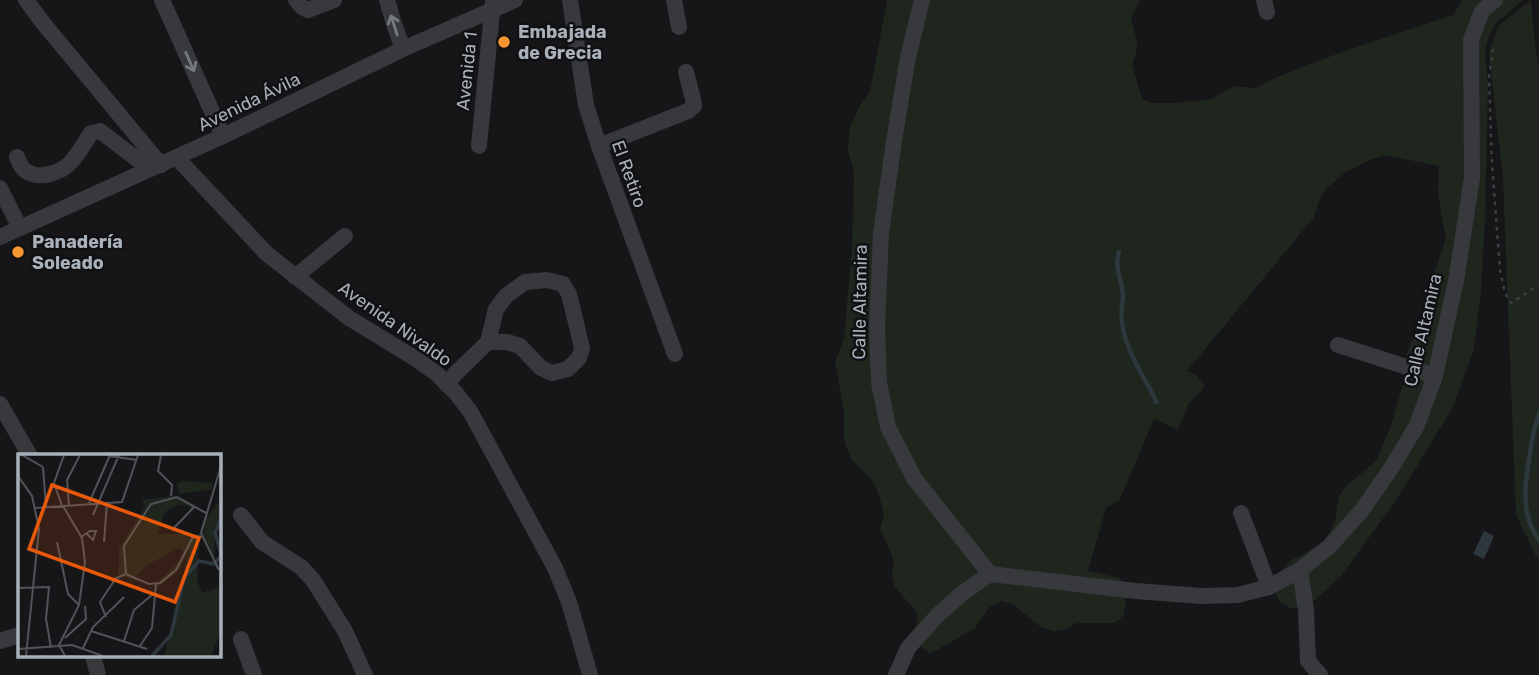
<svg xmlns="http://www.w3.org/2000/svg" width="1539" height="675" viewBox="0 0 1539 675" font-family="Rubik,sans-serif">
<rect width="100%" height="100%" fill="#161618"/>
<!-- green -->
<g fill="#1e261e">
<path d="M 887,0 L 1140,0 L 1131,18 L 1137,41 L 1136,53 L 1132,65 L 1142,99 L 1153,103 L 1176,103 L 1212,99 L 1233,86 L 1256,88 L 1277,77 L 1342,52 L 1453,15 L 1463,0 L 1523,0 L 1495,24 L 1489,37 L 1485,50 L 1488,87 L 1485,219 L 1481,291 L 1474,349 L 1453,407 L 1395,502 L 1340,577 L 1315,600 L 1301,607 L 1293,609 L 1281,603 L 1276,595 L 1274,583 L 1275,577 L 1290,561 L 1322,543 L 1330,532 L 1335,520 L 1339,496 L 1346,486 L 1376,461 L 1390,428 L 1405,378 L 1407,354 L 1411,342 L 1418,333 L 1423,321 L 1433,286 L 1434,274 L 1446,238 L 1441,215 L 1438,190 L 1439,166 L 1385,155 L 1370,160 L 1346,172 L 1327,188 L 1320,198 L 1314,217 L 1187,371 L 1197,376 L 1205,385 L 1198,395 L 1189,403 L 1178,430 L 1154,419 L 1120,499 L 1106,508 L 1088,571 L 1120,578 L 1126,602 L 1124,615 L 1115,623 L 1077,623 L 1066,629 L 1054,631 L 1041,627 L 1012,604 L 1000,601 L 990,607 L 975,628 L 930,654 L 908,636 L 916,626 L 918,614 L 895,587 L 892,575 L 894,563 L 891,552 L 880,530 L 884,514 L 877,489 L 870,478 L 852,460 L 847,449 L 844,437 L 844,412 L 835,362 L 844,339 L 852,249 L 854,173 L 848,150 L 850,127 L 860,105 L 870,92 Z"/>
<path d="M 1531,0 L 1535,45 L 1539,67 L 1539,562 L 1516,515 L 1503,179 L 1489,52 L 1499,25 Z"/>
</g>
<!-- water -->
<path fill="#2c383d" d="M 1484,531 L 1494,536 L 1484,559 L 1473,554 Z"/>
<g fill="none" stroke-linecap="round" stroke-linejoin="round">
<!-- stream -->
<g stroke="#2c383d" stroke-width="4.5">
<path d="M 1119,252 C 1114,268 1122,280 1123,295 C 1123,304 1120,313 1122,322 C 1125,349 1142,373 1154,397 L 1156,402"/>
<path d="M 1539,414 C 1534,427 1532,439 1530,453 C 1525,482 1520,515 1539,540"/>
</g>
<!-- path -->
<path stroke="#3d4044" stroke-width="2.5" stroke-dasharray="3.5 5" stroke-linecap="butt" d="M 1493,49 L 1489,77 L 1492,164 L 1500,270 L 1505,293 L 1511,303 L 1539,285"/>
<!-- minor -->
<g stroke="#37393d" stroke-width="16">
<path d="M 26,0 L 43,23 L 161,165"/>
<path d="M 162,0 L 223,136"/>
<path d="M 296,0 L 302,7 L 308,10 L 334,0"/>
<path d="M 387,0 L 394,24 L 403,49"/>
<path d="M 570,0 L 586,105 L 599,146 L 675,354"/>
<path d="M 674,0 L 679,27"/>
<path d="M 922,0 L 908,57 L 894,141 L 881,233 L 877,328 L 879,383 L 888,427 L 914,478 L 990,574"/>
<path d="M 1264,0 L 1267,12"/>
<path d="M 479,146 L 493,2"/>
<path d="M 599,146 L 688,111 L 694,106 L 693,99 L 686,72"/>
<path d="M 17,157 C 19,162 21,168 26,171 C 39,180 62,173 72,161 C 79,153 85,142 91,133 L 100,131 L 150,169"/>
<path d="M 177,158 L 267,254 L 349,318 L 416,359 L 437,374 L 455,392 L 470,411 L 555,568 L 569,602 L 590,675"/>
<path d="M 0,188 L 20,228"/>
<path d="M 0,237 L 223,136 L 403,49 L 515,0"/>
<path d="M 295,277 L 345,236"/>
<path d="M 1338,345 L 1435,376"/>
<path d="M 447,385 L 455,374 L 488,342 L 496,309 L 506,296 L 525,282 L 547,280 L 563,284 L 569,294 L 582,348 L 579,358 L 568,369 L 552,373 L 541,368 L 520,346 L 507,342 L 488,342"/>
<path d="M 0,404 L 30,456"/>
<path d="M 1241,513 L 1269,587"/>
<path d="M 241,515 L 262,542 L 301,567 L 313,580 L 345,631 L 365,675"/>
<path d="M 1300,570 L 1306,610 L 1308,661 L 1320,675"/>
<path d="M 241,639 L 254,675"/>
<path d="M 0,641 L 19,635"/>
<path d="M 93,656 L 98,675"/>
<path d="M 896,675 L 908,648 L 937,616 L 960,595 L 990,574 L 1136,591 L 1201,596 L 1238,595 L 1269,587 L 1300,570 L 1330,546 L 1362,510 L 1392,467 L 1417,425 L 1435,376 L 1456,281 L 1472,178 L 1471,40 L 1482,11 L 1495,0"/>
</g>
</g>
<!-- one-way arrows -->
<defs><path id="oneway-shaft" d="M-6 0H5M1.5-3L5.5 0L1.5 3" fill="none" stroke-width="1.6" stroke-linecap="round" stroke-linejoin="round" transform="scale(1.75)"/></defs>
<g stroke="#757a81">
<use href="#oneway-shaft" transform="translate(394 25) rotate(-108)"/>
<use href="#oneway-shaft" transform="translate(190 62) rotate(66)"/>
</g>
<!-- markers -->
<g fill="#f79630" stroke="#111113" stroke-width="2.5">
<circle cx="504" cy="42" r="7"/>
<circle cx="18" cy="252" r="7"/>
</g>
<g text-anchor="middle" stroke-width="5" stroke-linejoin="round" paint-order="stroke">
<!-- poi labels -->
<g font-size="18" font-weight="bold" fill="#a8b0b9" stroke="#111113" text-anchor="start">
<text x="518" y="38">Embajada<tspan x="518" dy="21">de Grecia</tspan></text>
<text x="32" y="248">Panadería<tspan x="32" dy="21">Soleado</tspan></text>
</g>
<!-- street labels -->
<g font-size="18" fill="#a8b0b9" stroke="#111113">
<text transform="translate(467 71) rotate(-84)" y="6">Avenida 1</text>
<text transform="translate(249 102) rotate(-26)" y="6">Avenida Ávila</text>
<text transform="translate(629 174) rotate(70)" y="6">El Retiro</text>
<text transform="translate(860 302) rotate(-89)" y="6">Calle Altamira</text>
<text transform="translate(395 324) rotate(35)" y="6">Avenida Nivaldo</text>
<text transform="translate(1423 330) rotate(-77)" y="6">Calle Altamira</text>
</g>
</g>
<!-- overview -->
<g transform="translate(18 454)">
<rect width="203" height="203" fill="#161618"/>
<path d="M 164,27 L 194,29 L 194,35 L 162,40 L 159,30 ZM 156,42 L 177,52 L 170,62 L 172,53 L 161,50 L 147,58 L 139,80 L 181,80 L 179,126 L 184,139 L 203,133 L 203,177 L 193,202 L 146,202 L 172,94 L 162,115 L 140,133 L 135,133 L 164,104 L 165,97 L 161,94 L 129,111 L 118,123 L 120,128 L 108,123 L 100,125 L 101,94 L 127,53 L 124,46 ZM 203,45 L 203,63 L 196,75 L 197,106 L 185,79 L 188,65 Z" fill="#1e261e"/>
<path fill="none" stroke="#2c383d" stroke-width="3.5" d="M 203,100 L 197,79 L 203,65M 134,202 L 153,181 L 166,124 L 181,107 L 196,110 L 203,102"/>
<path fill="none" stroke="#505458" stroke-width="2" d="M 4,1 L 25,13M 143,1 L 140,17 L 154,31 L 153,42M 91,2 L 119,6M 25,13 L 28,53M 0,22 L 14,42 L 21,75 L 8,202M 71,49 L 92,1M 51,51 L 49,26 L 62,1M 44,52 L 36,29 L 46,1M 45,52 L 64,84 L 67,108 L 61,151 L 41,191 L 47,202M 17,54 L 104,48 L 120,1M 75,61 L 101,1M 154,76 L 177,52M 63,83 L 72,77 L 78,77 L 75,86 L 69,80M 39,88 L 50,140 L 61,151M 86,88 L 89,49M 201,116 L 183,79 L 203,12M 108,120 L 106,92 L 133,50 L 159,43 L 188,59M 0,134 L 31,133 L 28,165 L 33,194M 88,163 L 82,148 L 98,124 L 108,120 L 131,130 L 142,129 L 158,116 L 175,83 L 184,82M 73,177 L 129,195M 47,184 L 68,165 L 67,152M 106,187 L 116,156 L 135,140M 122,192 L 134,174 L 138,130M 65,194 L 75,173 L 106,143M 0,195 L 54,191 L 85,202"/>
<path fill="#e8590c" fill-opacity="0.15" stroke="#e8590c" stroke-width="3.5" d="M 34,31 L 181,84 L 157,148 L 11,95 Z"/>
<rect width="203" height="203" fill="none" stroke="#a8b0b9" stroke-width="3.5"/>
</g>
</svg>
